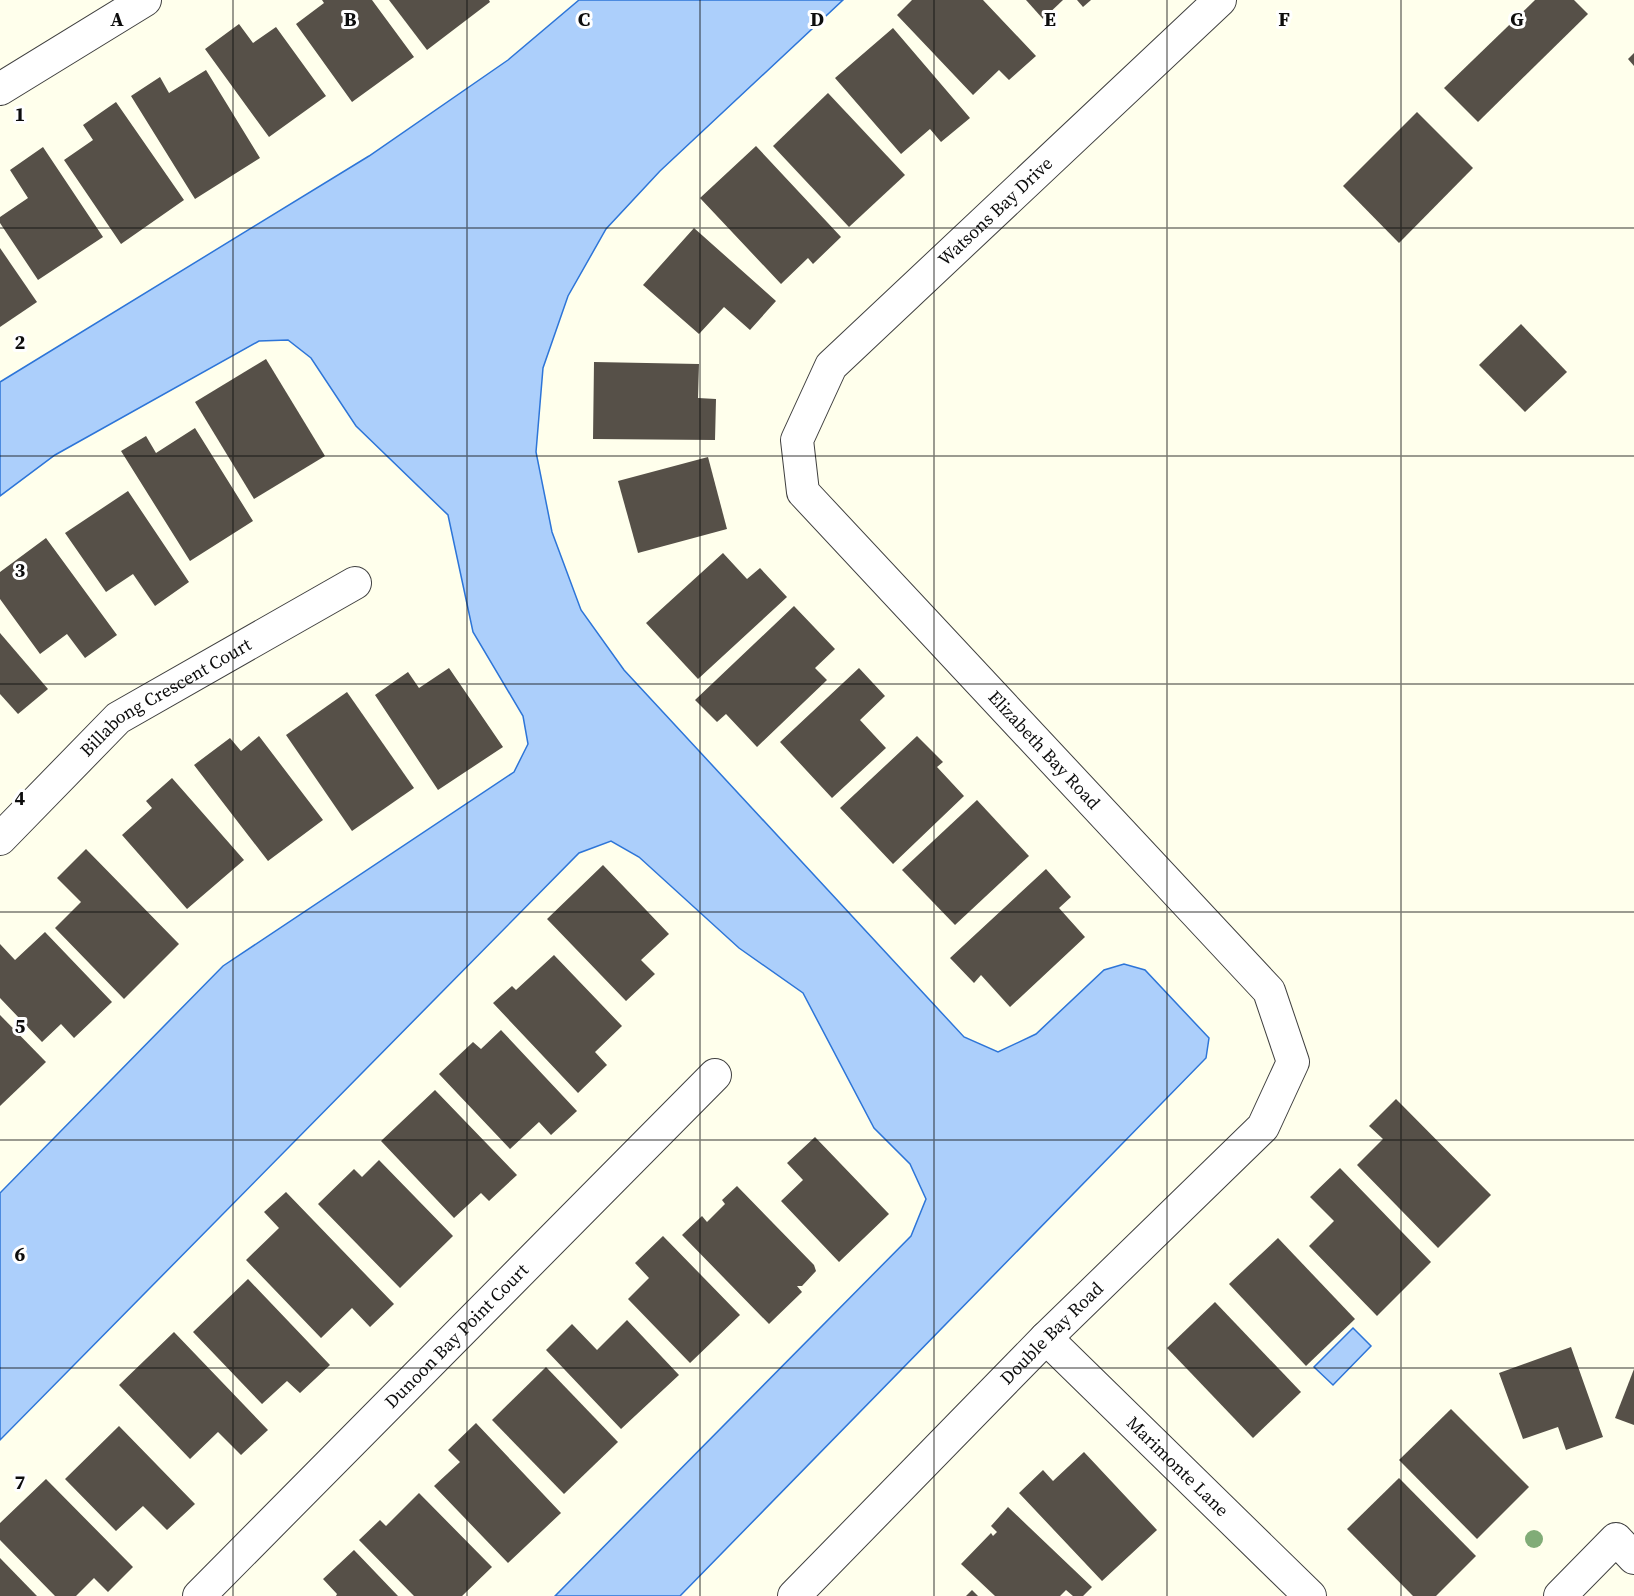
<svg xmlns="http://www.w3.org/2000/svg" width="1634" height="1596" viewBox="0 0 1634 1596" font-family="'Source Serif 4',serif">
<rect width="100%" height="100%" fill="#ffffec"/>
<!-- water -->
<g fill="#accffb" stroke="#2d75d8" stroke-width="1.5">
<path d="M 579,0 L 843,0 L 660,171 L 606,229 L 568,296 L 543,368 L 536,452 L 552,532 L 581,610 L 624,670 L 964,1037 L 998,1052 L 1036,1034 L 1104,970 L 1124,964 L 1145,970 L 1209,1038 L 1206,1058 L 680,1596 L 555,1596 L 911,1236 L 926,1199 L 910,1164 L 874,1128 L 803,993 L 739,948 L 639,857 L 611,841 L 579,853 L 0,1440 L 0,1193 L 223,966 L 514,772 L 528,744 L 523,716 L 473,632 L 448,515 L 356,426 L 311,358 L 288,340 L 259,341 L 55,455 L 0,496 L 0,382 L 369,156 L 508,60 Z"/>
<path d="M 1353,1328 L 1371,1346 L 1333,1385 L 1314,1367 Z"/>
</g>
<!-- building -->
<g fill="#565048">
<path d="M 322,0 L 372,0 L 414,57 L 352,102 L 296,24 L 324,3 Z"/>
<path d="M 389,0 L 489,0 L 490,2 L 427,50 Z"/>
<path d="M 912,0 L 983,0 L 1036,56 L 1009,80 L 999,70 L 973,95 L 897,15 Z"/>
<path d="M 1026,0 L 1063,0 L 1043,19 Z"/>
<path d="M 1077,0 L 1091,0 L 1083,7 Z"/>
<path d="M 1535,0 L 1574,0 L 1588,14 L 1478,122 L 1444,88 Z"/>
<path d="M 239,24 L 253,43 L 276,27 L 326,96 L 269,137 L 205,49 Z"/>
<path d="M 893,28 L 970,118 L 941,142 L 930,129 L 901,154 L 835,78 Z"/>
<path d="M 1634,53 L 1634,66 L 1628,59 Z"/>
<path d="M 206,70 L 260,158 L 195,199 L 131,96 L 160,77 L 169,93 Z"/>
<path d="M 828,93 L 905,175 L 849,227 L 773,146 Z"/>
<path d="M 116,102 L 184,200 L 121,244 L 64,160 L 93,140 L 83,125 Z"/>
<path d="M 1417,112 L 1473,168 L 1399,243 L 1343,186 Z"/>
<path d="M 756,146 L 841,237 L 813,264 L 808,258 L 781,284 L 700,198 Z"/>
<path d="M 43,147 L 103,237 L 38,280 L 0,223 L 0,217 L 28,198 L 10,170 Z"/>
<path d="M 694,228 L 776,301 L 750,330 L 724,307 L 699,334 L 643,285 Z"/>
<path d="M 0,248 L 37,302 L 0,327 Z"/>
<path d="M 1521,324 L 1567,372 L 1525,412 L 1479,365 Z"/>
<path d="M 266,359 L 325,456 L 254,499 L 195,402 Z"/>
<path d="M 594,362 L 699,364 L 698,398 L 716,399 L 715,440 L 593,439 Z"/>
<path d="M 195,428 L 253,521 L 190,561 L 121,451 L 146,436 L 156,453 Z"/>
<path d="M 708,457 L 727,529 L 638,553 L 618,481 Z"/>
<path d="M 128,491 L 189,582 L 155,606 L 133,574 L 106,592 L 65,533 Z"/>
<path d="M 46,538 L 117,635 L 85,658 L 67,634 L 40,654 L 0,599 L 0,572 Z"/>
<path d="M 723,553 L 747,579 L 760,568 L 787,597 L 698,679 L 646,623 Z"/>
<path d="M 794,606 L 835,649 L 815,668 L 827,680 L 757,747 L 726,714 L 717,722 L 695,700 Z"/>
<path d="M 0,633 L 48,689 L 18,714 L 0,694 Z"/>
<path d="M 449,668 L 503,747 L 438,790 L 375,695 L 408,672 L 419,688 Z"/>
<path d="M 859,668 L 885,696 L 860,720 L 886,748 L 832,798 L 780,742 Z"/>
<path d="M 347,692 L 414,788 L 352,831 L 286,735 Z"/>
<path d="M 259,736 L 323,820 L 268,861 L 194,765 L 230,738 L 241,751 Z"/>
<path d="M 917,736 L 943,762 L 937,767 L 964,796 L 893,864 L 840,808 Z"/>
<path d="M 172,778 L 244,860 L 187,909 L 122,835 L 152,808 L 146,801 Z"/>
<path d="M 977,800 L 1029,856 L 955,925 L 902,870 Z"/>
<path d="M 86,849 L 179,944 L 124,999 L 55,928 L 81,902 L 57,878 Z"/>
<path d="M 603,865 L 669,934 L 641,960 L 655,974 L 626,1001 L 547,919 Z"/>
<path d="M 1046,869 L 1071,897 L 1059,908 L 1085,937 L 1010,1007 L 981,975 L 974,983 L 950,958 Z"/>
<path d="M 45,932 L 112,1002 L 74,1038 L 61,1024 L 42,1042 L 0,998 L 0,944 L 15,960 Z"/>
<path d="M 554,955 L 622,1026 L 595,1052 L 607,1065 L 578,1093 L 493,1003 L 512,986 L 516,990 Z"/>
<path d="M 0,1015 L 46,1062 L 0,1106 Z"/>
<path d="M 501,1030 L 577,1111 L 551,1135 L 539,1122 L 510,1149 L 439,1074 L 473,1042 L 481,1049 Z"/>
<path d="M 435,1090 L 517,1175 L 489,1201 L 481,1193 L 454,1218 L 381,1141 Z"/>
<path d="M 1396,1099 L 1491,1195 L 1438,1248 L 1357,1165 L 1383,1139 L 1369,1126 Z"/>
<path d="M 815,1137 L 889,1214 L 839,1262 L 781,1201 L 803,1180 L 787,1163 Z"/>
<path d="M 379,1160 L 453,1236 L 400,1288 L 318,1204 L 354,1169 L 362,1177 Z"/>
<path d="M 1340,1168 L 1431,1262 L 1377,1316 L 1309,1246 L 1334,1221 L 1310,1197 Z"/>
<path d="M 737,1186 L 814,1265 L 816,1271 L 802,1286 L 797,1286 L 802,1292 L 769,1324 L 682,1235 L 702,1216 L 707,1222 L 725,1204 L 722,1200 Z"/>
<path d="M 286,1192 L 394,1304 L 370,1327 L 352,1308 L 321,1338 L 246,1260 L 279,1228 L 264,1212 Z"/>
<path d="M 663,1236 L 740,1315 L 690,1363 L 628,1299 L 649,1278 L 635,1263 Z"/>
<path d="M 1278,1238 L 1355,1319 L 1306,1366 L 1229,1284 Z"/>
<path d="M 248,1279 L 330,1365 L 300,1393 L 287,1381 L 262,1404 L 193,1332 Z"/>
<path d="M 1215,1302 L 1301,1392 L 1253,1438 L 1167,1348 Z"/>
<path d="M 627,1320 L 679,1375 L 621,1429 L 546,1350 L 572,1324 L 597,1350 Z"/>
<path d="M 174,1332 L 268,1430 L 241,1455 L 218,1432 L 190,1459 L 119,1385 Z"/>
<path d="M 1571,1347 L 1603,1437 L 1566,1450 L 1558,1427 L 1523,1439 L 1499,1373 Z"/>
<path d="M 546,1367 L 618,1442 L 564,1494 L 492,1420 Z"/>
<path d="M 1634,1369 L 1634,1425 L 1615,1418 Z"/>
<path d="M 1451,1409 L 1529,1487 L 1477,1539 L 1399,1460 Z"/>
<path d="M 476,1423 L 561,1513 L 508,1563 L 434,1486 L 460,1462 L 448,1450 Z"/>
<path d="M 119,1426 L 195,1504 L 167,1530 L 143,1506 L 116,1531 L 65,1479 Z"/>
<path d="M 1084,1452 L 1157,1530 L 1102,1581 L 1019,1493 L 1043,1470 L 1053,1481 Z"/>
<path d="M 1399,1478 L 1476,1556 L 1436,1596 L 1413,1596 L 1347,1529 Z"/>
<path d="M 46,1479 L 133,1567 L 108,1592 L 94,1578 L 76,1596 L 55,1596 L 0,1540 L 0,1523 Z"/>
<path d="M 419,1493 L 492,1567 L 462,1596 L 414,1596 L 359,1540 L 380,1520 L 386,1526 Z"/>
<path d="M 1008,1507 L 1092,1587 L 1083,1596 L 1073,1596 L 1066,1590 L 1060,1596 L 995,1596 L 961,1564 L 991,1533 L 993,1536 L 997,1532 L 991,1526 Z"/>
<path d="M 354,1550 L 398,1596 L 336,1596 L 337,1594 L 323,1579 Z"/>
<path d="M 0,1558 L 37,1596 L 0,1596 Z"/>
<path d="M 972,1590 L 978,1596 L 966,1596 Z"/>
</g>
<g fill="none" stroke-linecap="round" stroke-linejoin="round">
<!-- minor casing -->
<g stroke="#404040" stroke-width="34">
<g id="minor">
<path d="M 0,89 L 145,0"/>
<path id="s1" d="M 0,839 L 118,718 L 355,583"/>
<path id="s2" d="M 1046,1338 L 1310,1596"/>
<path id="s3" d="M 199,1596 L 715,1075"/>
<path id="s4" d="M 794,1596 L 1046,1338 L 1263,1127 L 1293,1062 L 1269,991 L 803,492 L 797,440 L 831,366 L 1220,0"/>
<path d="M 1560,1596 L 1616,1539 L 1634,1558"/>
</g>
</g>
<!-- minor -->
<use href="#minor" stroke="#fff" stroke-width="32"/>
</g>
<!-- trees -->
<circle fill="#81ac77" cx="1534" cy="1539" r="9"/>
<!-- grid -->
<path fill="none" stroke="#0d0d0d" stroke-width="1.5" stroke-opacity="0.55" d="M 233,0 L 233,1596M 467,0 L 467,1596M 700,0 L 700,1596M 934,0 L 934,1596M 1167,0 L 1167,1596M 1401,0 L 1401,1596M 0,228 L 1634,228M 0,456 L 1634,456M 0,684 L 1634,684M 0,912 L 1634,912M 0,1140 L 1634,1140M 0,1368 L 1634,1368"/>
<g text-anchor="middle" stroke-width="6" stroke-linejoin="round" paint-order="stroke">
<!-- street labels -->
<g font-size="18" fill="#0d0d0d" stroke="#fff">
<text dy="6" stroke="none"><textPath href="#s4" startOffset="1852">Watsons Bay Drive</textPath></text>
<text dy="6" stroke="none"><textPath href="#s1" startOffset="220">Billabong Crescent Court</textPath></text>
<text transform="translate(1044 750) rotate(47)" y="6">Elizabeth Bay Road</text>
<text dy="6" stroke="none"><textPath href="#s4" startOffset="368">Double Bay Road</textPath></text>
<text dy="6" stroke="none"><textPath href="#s3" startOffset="366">Dunoon Bay Point Court</textPath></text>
<text dy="6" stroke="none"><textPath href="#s2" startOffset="184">Marimonte Lane</textPath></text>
</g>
</g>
<g font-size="20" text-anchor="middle" font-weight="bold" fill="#0d0d0d" stroke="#fff" stroke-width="6" stroke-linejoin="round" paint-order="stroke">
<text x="117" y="26">A</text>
<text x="350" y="26">B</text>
<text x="584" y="26">C</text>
<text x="817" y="26">D</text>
<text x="1050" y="26">E</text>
<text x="1284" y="26">F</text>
<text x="1517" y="26">G</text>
<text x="20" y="121">1</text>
<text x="20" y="349">2</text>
<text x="20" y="577">3</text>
<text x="20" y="805">4</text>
<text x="20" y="1033">5</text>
<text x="20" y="1261">6</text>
<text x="20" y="1489">7</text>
</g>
</svg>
